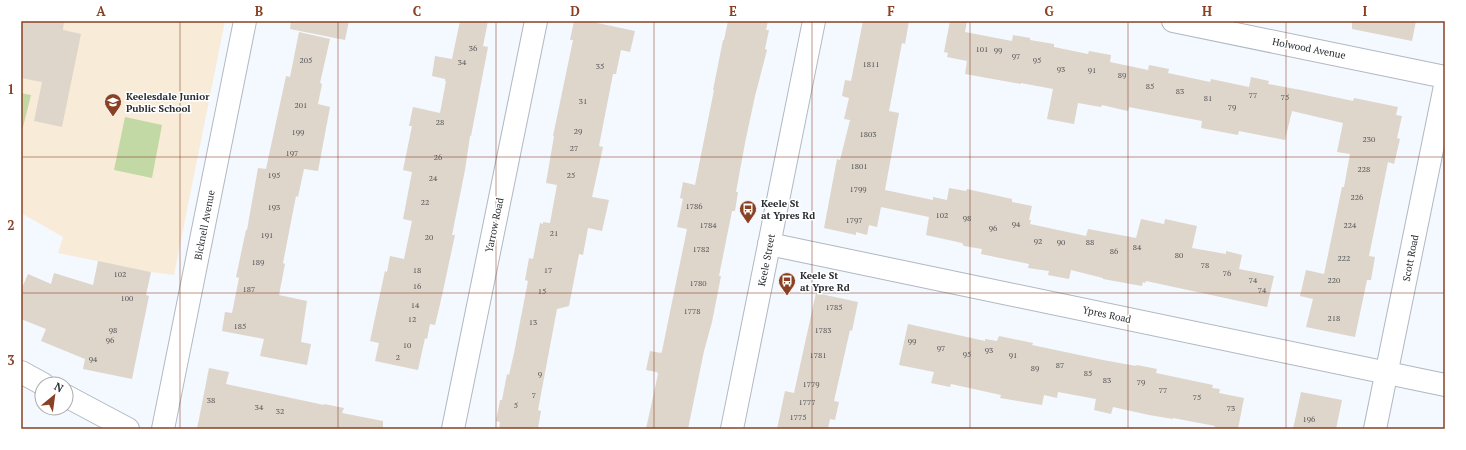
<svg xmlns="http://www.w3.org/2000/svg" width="1466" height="450" viewBox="0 0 1466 450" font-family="'PT Serif',serif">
<rect width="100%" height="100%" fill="#f4f8ff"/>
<!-- education -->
<path fill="#f8ecd8" d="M 21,21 L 225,21 L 174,275 L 151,272 L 58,253 L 63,237 L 21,213 Z"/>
<!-- green -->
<g fill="#c2d8a5">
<path d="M 21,93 L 31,95 L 21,135 Z"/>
<path d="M 125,117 L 162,125 L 152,178 L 114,170 Z"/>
</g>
<!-- building -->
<g fill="#ded5cb">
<path d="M 21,21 L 64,21 L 63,30 L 81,34 L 62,127 L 34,121 L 42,82 L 21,78 Z"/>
<path d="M 291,21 L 349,21 L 345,40 L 290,29 Z"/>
<path d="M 460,21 L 488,21 L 483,46 L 488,47 L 471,136 L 470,136 L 465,170 L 452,235 L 455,235 L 441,300 L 435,325 L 430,324 L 427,339 L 425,338 L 418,370 L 375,361 L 379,343 L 370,341 L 385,271 L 387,272 L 390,256 L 404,259 L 412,221 L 403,219 L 412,172 L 403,170 L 412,126 L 409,126 L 413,107 L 440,113 L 446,81 L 445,81 L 445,79 L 432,76 L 435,56 L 452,59 Z"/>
<path d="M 574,21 L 588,21 L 635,31 L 630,52 L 621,50 L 616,74 L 613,74 L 599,146 L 603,147 L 592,197 L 609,200 L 602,231 L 588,228 L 583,255 L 579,254 L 569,306 L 557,309 L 538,410 L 541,411 L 538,428 L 532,427 L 532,429 L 499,429 L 500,422 L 496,421 L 500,400 L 502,400 L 507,374 L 509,375 L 514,353 L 528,281 L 525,280 L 529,258 L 533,259 L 540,223 L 543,224 L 543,222 L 550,223 L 557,185 L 546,183 L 554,136 L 553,136 L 573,40 L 570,40 Z"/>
<path d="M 728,21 L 768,21 L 766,30 L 769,30 L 765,49 L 767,50 L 755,96 L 745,143 L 736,192 L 738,192 L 735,211 L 732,211 L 719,276 L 721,276 L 712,322 L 704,351 L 688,429 L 646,429 L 658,374 L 657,372 L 646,370 L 650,351 L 661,353 L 662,351 L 687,229 L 677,227 L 683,199 L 680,198 L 683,182 L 695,185 L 714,90 L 713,90 L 723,40 L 724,40 Z"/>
<path d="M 863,21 L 909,21 L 905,44 L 902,43 L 889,111 L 899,113 L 885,190 L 933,200 L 933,197 L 947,200 L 949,188 L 966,191 L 967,189 L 1012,199 L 1012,202 L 1032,206 L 1029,220 L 1031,220 L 1030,224 L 1086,236 L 1088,229 L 1136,238 L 1141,219 L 1164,224 L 1165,219 L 1197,226 L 1192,248 L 1226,254 L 1226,251 L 1242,255 L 1239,269 L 1274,276 L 1267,307 L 1146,281 L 1145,283 L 1143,282 L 1142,286 L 1103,279 L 1103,278 L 1071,270 L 1069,279 L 1048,275 L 1049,271 L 1028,268 L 1029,264 L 981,254 L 982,249 L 964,246 L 962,243 L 926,235 L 929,217 L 881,207 L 877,227 L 869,225 L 867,235 L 856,232 L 856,235 L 824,228 L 837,159 L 840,160 L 850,120 L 844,119 L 849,98 L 842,96 L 845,80 L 851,81 Z"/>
<path d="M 950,21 L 967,21 L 965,32 L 1012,41 L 1013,35 L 1030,38 L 1030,40 L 1054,44 L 1054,47 L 1088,54 L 1089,51 L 1111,55 L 1110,62 L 1148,70 L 1149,65 L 1169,69 L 1168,73 L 1210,82 L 1211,79 L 1249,87 L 1251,77 L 1269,81 L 1268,84 L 1306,91 L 1353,101 L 1354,98 L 1398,107 L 1396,115 L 1402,116 L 1397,138 L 1400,139 L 1394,164 L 1388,162 L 1369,256 L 1375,257 L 1371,280 L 1367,280 L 1355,337 L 1306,327 L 1313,299 L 1300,296 L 1306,270 L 1324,274 L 1342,187 L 1344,187 L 1350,154 L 1337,152 L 1343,123 L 1292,111 L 1285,140 L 1239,131 L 1238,135 L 1201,128 L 1202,121 L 1129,107 L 1128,111 L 1102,105 L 1101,107 L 1078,103 L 1074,124 L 1047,119 L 1053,89 L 1021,83 L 1021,84 L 965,74 L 967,61 L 947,57 L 948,53 L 944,52 Z"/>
<path d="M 1352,21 L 1416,21 L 1412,41 L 1352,29 Z"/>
<path d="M 299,32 L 330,39 L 320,83 L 322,84 L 318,104 L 330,107 L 318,171 L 304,169 L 298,197 L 296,196 L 283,263 L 285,264 L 279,295 L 307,301 L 301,342 L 311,344 L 307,365 L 260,356 L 264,339 L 222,331 L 225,312 L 232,313 L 239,278 L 236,277 L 246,230 L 247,230 L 258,168 L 266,169 L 286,76 L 290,77 Z"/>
<path d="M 98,261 L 151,272 L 146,295 L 149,296 L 132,379 L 83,369 L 85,359 L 41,341 L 46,329 L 21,319 L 21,290 L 28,274 L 51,284 L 54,273 L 93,285 Z"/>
<path d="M 816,293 L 858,302 L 852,331 L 850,330 L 834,401 L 839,402 L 835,420 L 830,419 L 828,429 L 777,429 L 785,391 L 794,393 Z"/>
<path d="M 908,324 L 985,341 L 985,339 L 997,341 L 999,336 L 1033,343 L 1032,345 L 1103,360 L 1136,366 L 1137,365 L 1157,369 L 1156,373 L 1213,385 L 1212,388 L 1220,389 L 1219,393 L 1244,398 L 1238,429 L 1214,429 L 1215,426 L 1173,418 L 1173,419 L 1149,415 L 1113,407 L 1111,414 L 1094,410 L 1096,399 L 1058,392 L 1057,398 L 1044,395 L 1042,405 L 1000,398 L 1001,395 L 951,384 L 950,387 L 931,383 L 934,372 L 899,365 Z"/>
<path d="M 209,368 L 229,372 L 226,384 L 324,405 L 324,404 L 344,408 L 342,413 L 383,421 L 383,429 L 197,429 Z"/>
<path d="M 1301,392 L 1342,400 L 1336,429 L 1293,429 Z"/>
</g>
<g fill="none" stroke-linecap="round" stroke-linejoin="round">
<!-- minor casing -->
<g stroke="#b1b8c2" stroke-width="24">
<g id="minor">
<path d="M 1173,21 L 1445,77"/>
<path d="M 769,244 L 1445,385"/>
<path d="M 21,372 L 43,384"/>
<path d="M 66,396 L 128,429"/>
<path d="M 163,429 L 245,21"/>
<path d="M 453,429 L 536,21"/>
<path d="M 1375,429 L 1445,86"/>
</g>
</g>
<!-- major casing -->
<g stroke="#b1b8c2" stroke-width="24">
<path id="major" d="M 732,429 L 814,21"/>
</g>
<!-- minor -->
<use href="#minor" stroke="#fff" stroke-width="22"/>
<!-- major -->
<use href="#major" stroke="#fff" stroke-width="22"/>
</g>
<!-- grid -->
<path fill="none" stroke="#894023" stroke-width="1" stroke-opacity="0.55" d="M 180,21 L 180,429M 338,21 L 338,429M 496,21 L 496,429M 654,21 L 654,429M 812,21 L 812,429M 970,21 L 970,429M 1128,21 L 1128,429M 1286,21 L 1286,429M 21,157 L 1445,157M 21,293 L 1445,293"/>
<!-- icons -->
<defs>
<g id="school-pin" transform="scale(0.9)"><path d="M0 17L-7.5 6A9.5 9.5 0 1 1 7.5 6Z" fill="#894023" stroke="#fff"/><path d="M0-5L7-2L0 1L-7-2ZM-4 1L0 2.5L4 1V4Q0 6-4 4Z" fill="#fff"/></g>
<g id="bus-pin" transform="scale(0.9)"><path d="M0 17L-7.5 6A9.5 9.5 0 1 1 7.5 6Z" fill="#894023" stroke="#fff"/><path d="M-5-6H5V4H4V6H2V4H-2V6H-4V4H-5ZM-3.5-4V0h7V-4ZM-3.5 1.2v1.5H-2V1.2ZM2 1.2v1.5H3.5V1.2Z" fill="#fff"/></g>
</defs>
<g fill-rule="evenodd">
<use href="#school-pin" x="113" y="102"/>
<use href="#bus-pin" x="748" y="209"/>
<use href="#bus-pin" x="787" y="281"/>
</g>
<g text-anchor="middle" stroke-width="3" stroke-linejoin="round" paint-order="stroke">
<!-- number labels -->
<g font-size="8" fill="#565657">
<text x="473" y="51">36</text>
<text x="982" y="52">101</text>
<text x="998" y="53">99</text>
<text x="1016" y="59">97</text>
<text x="306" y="63">205</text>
<text x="1037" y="63">95</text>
<text x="462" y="65">34</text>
<text x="871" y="67">1811</text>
<text x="600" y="69">35</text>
<text x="1061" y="72">93</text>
<text x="1092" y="73">91</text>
<text x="1122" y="78">89</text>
<text x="1150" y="89">85</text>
<text x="1180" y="94">83</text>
<text x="1253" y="98">77</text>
<text x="1285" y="100">75</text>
<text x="1208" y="101">81</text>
<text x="583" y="104">31</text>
<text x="301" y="108">201</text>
<text x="1232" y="110">79</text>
<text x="440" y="125">28</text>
<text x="578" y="134">29</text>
<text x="298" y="135">199</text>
<text x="868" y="137">1803</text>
<text x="1369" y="142">230</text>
<text x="574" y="151">27</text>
<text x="292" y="156">197</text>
<text x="438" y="160">26</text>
<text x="859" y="169">1801</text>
<text x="1364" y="172">228</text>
<text x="274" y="178">195</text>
<text x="571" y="178">25</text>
<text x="433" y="181">24</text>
<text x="858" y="192">1799</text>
<text x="1357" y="200">226</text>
<text x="425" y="205">22</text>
<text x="694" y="209">1786</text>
<text x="274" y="210">193</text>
<text x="942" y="218">102</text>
<text x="967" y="221">98</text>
<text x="854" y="223">1797</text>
<text x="1016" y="227">94</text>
<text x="708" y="228">1784</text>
<text x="1350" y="228">224</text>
<text x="993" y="231">96</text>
<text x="554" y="236">21</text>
<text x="267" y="238">191</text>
<text x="429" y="240">20</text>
<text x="1038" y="244">92</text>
<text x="1061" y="245">90</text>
<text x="1090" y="245">88</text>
<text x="1137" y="250">84</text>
<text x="701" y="252">1782</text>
<text x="1114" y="254">86</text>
<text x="1179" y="258">80</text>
<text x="1344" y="261">222</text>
<text x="258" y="265">189</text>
<text x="1205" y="268">78</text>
<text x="417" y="273">18</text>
<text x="548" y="273">17</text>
<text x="1227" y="276">76</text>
<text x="120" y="277">102</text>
<text x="1253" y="283">74</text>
<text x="1334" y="283">220</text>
<text x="698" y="286">1780</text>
<text x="417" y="289">16</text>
<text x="249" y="292">187</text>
<text x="1262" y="293">74</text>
<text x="542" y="294">15</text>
<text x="127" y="301">100</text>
<text x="415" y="308">14</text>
<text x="834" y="310">1785</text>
<text x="692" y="314">1778</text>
<text x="1334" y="321">218</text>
<text x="412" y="322">12</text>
<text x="533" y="325">13</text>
<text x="240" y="329">185</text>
<text x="113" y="333">98</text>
<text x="823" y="333">1783</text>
<text x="110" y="343">96</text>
<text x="912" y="344">99</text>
<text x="407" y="348">10</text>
<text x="941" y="351">97</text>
<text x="989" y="353">93</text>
<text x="967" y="357">95</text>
<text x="818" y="358">1781</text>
<text x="1013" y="358">91</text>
<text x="398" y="360">2</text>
<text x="93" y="362">94</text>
<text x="1060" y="368">87</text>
<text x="1035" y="371">89</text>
<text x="1088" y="376">85</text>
<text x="540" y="377">9</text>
<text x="1107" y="383">83</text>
<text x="1141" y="385">79</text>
<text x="811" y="387">1779</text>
<text x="1163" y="393">77</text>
<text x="534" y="398">7</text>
<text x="1197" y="400">75</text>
<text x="211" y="403">38</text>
<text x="807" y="405">1777</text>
<text x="516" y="408">5</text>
<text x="259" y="410">34</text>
<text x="1231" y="411">73</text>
<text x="280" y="414">32</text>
<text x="798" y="420">1775</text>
<text x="1309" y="422">196</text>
</g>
<!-- street labels -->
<g font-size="10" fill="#292c30" stroke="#fff">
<text transform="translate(1309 48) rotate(11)" y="4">Holwood Avenue</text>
<text transform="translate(204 225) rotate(-79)" y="4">Bicknell Avenue</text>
<text transform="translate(494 225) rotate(-78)" y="4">Yarrow Road</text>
<text transform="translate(1410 258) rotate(-79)" y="4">Scott Road</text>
<text transform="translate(766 260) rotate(-79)" y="4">Keele Street</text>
<text transform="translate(1107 314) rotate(12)" y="4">Ypres Road</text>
</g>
<!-- poi labels -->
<g font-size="10" font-weight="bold" fill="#292c30" stroke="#fff" text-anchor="start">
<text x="126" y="100">Keelesdale Junior<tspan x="126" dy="12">Public School</tspan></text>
<text x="761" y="207">Keele St<tspan x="761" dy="12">at Ypres Rd</tspan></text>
<text x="800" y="279">Keele St<tspan x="800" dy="12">at Ypre Rd</tspan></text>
</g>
</g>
<!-- border -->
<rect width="1466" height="450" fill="none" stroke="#ffffff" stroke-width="44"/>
<!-- north arrow -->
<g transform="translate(54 396) rotate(29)"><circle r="19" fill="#ffffff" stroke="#a9abac"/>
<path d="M0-3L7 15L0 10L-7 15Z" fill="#894023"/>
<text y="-6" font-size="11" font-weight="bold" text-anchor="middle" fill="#292c30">N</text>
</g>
<rect x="22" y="22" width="1422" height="406" fill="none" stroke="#894023" stroke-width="1.5"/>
<g font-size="13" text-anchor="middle" font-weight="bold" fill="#894023">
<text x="101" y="16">A</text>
<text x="259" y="16">B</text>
<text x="417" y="16">C</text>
<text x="575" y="16">D</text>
<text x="733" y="16">E</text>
<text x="891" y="16">F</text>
<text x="1049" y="16">G</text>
<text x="1207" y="16">H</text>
<text x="1365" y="16">I</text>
<text x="11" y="94">1</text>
<text x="11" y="230">2</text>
<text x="11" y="365">3</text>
</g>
</svg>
